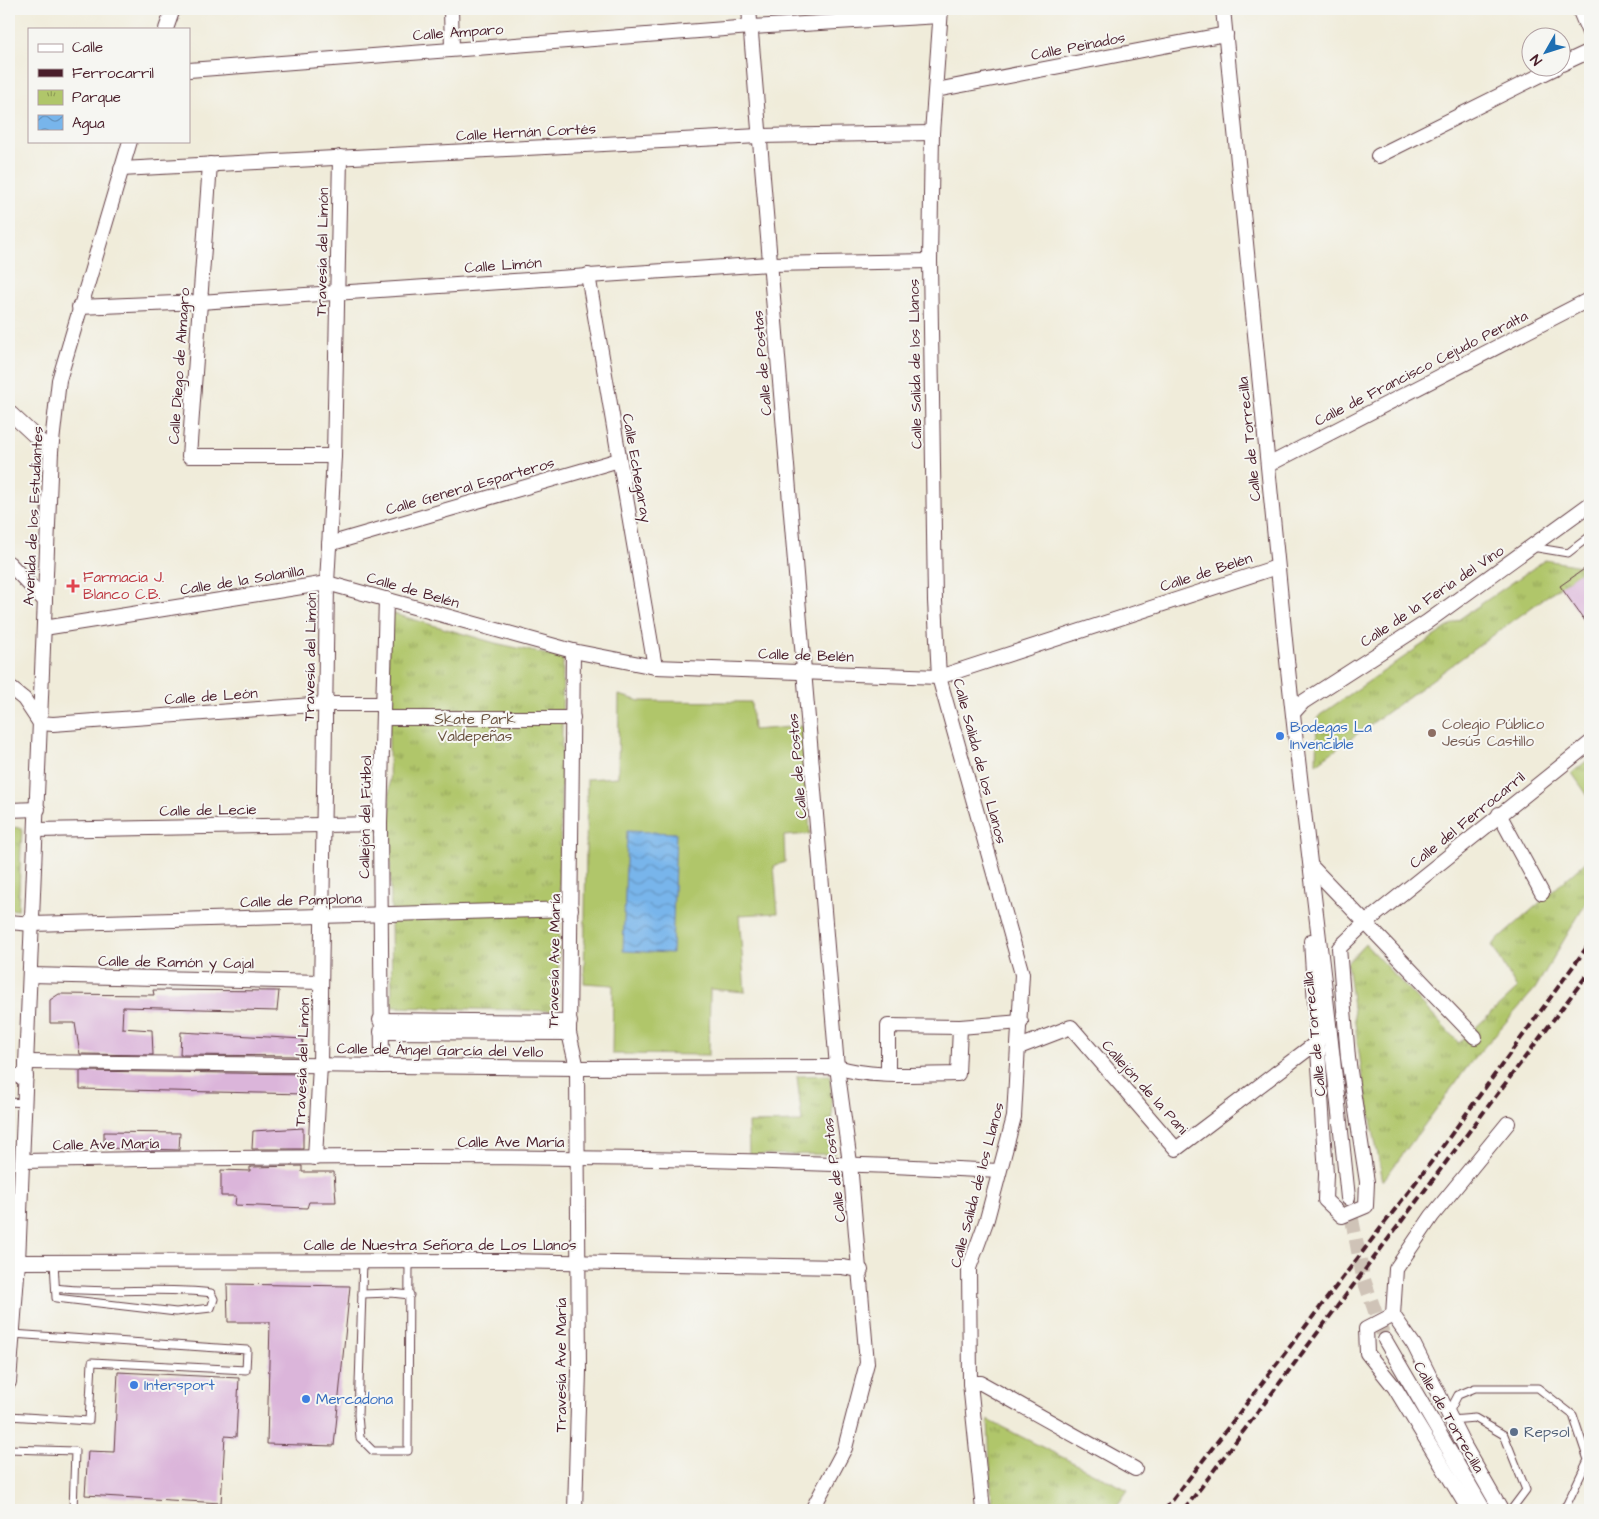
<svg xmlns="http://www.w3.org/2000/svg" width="1599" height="1519" viewBox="0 0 1599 1519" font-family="'Architects Daughter',sans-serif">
<defs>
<pattern id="park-tufts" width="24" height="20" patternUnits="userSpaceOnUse" patternTransform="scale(1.25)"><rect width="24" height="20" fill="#b0c66a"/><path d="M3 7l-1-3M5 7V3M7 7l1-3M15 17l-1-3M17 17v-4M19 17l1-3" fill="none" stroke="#91a057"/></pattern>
<pattern id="water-waves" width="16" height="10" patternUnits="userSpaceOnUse" patternTransform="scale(1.25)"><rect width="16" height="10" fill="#78b5eb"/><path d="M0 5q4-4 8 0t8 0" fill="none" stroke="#6493bf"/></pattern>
</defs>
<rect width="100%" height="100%" fill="#f6f6f2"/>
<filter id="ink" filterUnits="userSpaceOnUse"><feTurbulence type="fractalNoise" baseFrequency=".02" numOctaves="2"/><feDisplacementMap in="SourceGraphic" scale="10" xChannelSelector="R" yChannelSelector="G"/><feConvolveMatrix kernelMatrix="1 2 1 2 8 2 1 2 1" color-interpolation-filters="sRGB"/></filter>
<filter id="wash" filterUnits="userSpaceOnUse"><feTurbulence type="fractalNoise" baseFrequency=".0096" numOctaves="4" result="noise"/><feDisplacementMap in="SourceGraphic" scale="20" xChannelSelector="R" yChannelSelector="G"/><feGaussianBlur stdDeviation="1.12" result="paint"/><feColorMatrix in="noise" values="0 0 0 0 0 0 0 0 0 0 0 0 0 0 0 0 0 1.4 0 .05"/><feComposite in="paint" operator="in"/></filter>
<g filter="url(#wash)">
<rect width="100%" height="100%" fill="#f0ecda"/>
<!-- grass -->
<path fill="#b0c66a" stroke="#7d724a" d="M 619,695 L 640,701 L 751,702 L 753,730 L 803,726 L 810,834 L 784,836 L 785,862 L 774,866 L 778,913 L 739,915 L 745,992 L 710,989 L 709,1055 L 612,1054 L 613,985 L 584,983 L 587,779 L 618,777 Z"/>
<!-- park -->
<g fill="url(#park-tufts)" stroke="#7d724a">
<path d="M 1545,560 L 1587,567 L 1316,764 L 1317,719 L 1320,715 Z"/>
<path d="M 391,613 L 495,643 L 563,658 L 558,1011 L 392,1007 L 388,655 Z"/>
<path d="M 1590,758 L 1590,799 L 1572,773 Z"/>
<path d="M 9,827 L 22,828 L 18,910 L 9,909 Z"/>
<path d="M 1590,858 L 1590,896 L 1535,989 L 1471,1062 L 1383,1181 L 1362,1074 L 1347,963 L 1365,944 L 1459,1043 L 1517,989 L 1492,945 Z"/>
<path d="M 830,1075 L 835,1154 L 749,1155 L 748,1123 L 802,1122 L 797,1076 Z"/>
<path d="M 988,1420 L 1128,1490 L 1114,1510 L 992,1510 Z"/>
</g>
<!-- water -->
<path fill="url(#water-waves)" stroke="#616a8b" d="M 627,831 L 676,833 L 672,953 L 623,951 Z"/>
<g id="blocks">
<!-- building -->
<g fill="#dbb5da">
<path d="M 1590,565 L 1590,628 L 1560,586 Z"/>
<path d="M 153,990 L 279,991 L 277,1011 L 123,1007 L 122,1028 L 152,1030 L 153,1055 L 80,1054 L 75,1023 L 50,1023 L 50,1000 L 59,994 L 154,995 Z"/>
<path d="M 181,1032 L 303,1039 L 301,1056 L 180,1055 Z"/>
<path d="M 80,1071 L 303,1074 L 304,1094 L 80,1089 Z"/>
<path d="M 303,1128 L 303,1149 L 252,1149 L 253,1131 Z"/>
<path d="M 104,1132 L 180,1133 L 179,1150 L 104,1148 Z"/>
<path d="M 302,1166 L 302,1172 L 334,1172 L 336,1202 L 309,1202 L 307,1208 L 235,1205 L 236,1196 L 221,1196 L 221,1170 L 250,1171 L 250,1167 Z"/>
<path d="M 227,1284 L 350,1286 L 334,1446 L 267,1444 L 270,1322 L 228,1322 Z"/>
<path d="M 118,1372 L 239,1378 L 236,1437 L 225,1436 L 221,1503 L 85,1495 L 88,1451 L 114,1452 Z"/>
</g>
</g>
</g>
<g filter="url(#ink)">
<use href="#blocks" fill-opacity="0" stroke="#633e45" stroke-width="1"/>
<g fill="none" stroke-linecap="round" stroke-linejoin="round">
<!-- street-tunnel -->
<path stroke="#cfc3b7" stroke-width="14" stroke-dasharray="14 7" stroke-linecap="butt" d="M 1348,1198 L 1363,1277 L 1385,1340"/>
<!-- lane casing -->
<g stroke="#633e45" stroke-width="9">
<g id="lane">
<path d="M 1532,547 L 1568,553 L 1590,536"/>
<path d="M 9,1102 L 25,1103"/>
<path d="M 363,1261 L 358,1415 L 360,1438 L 373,1451 L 408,1451 L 409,1261"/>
<path d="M 54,1262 L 56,1298 L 176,1312 L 211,1308 L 214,1299 L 211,1293 C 160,1286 108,1295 56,1288"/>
<path d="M 362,1294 L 391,1293 L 410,1295"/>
<path d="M 1448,1414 L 1458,1395 L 1475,1388 L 1538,1388 L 1573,1415 L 1588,1460 L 1567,1504 L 1562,1510"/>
<path d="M 9,1416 L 89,1421 L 92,1362 L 246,1370 L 247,1350 L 12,1334"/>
<path d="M 1451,1420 L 1475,1418 L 1504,1435 L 1526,1490 L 1511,1510"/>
<path d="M 9,1449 L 75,1451 L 73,1510"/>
</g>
</g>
<!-- street casing -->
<g stroke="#633e45" stroke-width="16">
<g id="street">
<path d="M 451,9 L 452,49"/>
<path d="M 749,9 L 837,1067 L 850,1163 L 867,1363 L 845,1448 L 812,1510"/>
<path d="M 941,9 L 932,133 L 930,261 L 935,601 L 939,677 L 1022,974 L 1014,1117 L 987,1219 L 969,1268 L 970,1383 L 983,1510"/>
<path d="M 1223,9 C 1246,226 1264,443 1287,660 C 1306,840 1330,1018 1348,1198"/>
<path d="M 1579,9 L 1590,35"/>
<path d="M 166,29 L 173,9"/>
<path d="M 1562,64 L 1590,51"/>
<path d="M 189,70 L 751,27 L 940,16"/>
<path d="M 936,90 L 1226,34"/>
<path d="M 1378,156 L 1555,68"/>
<path d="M 210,164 L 189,456 L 334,456"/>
<path d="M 121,169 L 759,136 L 932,133"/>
<path d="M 588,275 L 655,667"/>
<path d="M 79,307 L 200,302 L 769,264 L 930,261"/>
<path d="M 9,412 L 51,451"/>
<path d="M 1268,465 L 1590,299"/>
<path d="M 329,544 L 619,460"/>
<path d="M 9,563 L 45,601"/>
<path d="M 44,628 L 327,583 L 573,651 L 655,667 L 939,677 L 1277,567"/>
<path d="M 573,651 L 569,1033 L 577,1068 L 579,1371 L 575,1510"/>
<path d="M 9,687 L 24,699 L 40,723 L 53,724 L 326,704 L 383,704"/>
<path d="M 1293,713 L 1303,702 L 1427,622 L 1590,504"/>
<path d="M 383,718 L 573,718"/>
<path d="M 9,810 L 38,809"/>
<path d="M 1499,814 L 1542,893"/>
<path d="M 36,830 L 380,824"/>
<path d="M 1311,866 L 1475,1037"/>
<path d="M 9,922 L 32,924 L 571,909"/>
<path d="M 1311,941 L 1326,1174 L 1325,1200 L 1342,1216 L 1366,1206 L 1367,1182 L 1348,1058 L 1339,948 L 1364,924 L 1590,743"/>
<path d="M 30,975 L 321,982"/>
<path d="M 380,1020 L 570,1022"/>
<path d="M 960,1027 L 1021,1022"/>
<path d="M 381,1032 L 569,1033"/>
<path d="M 1019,1047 L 1071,1027 L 1176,1149 L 1316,1043"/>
<path d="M 26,1062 L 577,1068 L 837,1067 C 875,1079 919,1074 958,1074 L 960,1027 L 888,1026 L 888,1074"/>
<path d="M 382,1066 L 380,824 L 386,599"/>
<path d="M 9,1075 L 26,1077"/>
<path d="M 315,1158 L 320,1065 L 327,583 L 334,456 L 340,157"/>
<path d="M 22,1161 C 348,1155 674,1154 999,1171"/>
<path d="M 18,1262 L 504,1261 L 842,1267 L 861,1270"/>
<path d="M 1393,1315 L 1396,1269 L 1432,1216 L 1508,1123"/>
<path d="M 1385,1340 L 1484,1510"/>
<path d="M 9,1382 L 18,1262 L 51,451 L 59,380 L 130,141"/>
<path d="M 970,1383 L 981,1383 L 1135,1469"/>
<path d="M 1469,1510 L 1395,1388 L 1367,1353 L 1366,1329 L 1393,1315 L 1414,1345 L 1465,1447 L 1501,1510"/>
</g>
</g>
<!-- lane -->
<use href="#lane" stroke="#fff" stroke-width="7"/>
<!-- street -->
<use href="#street" stroke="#fff" stroke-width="14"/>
<!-- rail -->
<g stroke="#4a1f2b" stroke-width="4" stroke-dasharray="8 4" stroke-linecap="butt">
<path d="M 1165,1510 L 1432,1161 L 1590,943"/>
<path d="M 1184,1510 L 1590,971"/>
</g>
</g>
</g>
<!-- markers -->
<path fill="#e0444e" stroke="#f6f6f2" stroke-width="2" d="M70.5 578.5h5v5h5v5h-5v5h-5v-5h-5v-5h5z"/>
<circle fill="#8d6e63" stroke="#f6f6f2" stroke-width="2" cx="1432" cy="733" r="5"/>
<g fill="#3f7fe0" stroke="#f6f6f2" stroke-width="2">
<circle cx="1280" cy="736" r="5"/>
<circle cx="134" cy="1385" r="5"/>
<circle cx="306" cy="1399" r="5"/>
</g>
<circle fill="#5c6f8a" stroke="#f6f6f2" stroke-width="2" cx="1514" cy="1432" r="5"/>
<g text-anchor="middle" stroke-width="4" stroke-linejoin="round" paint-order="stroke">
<!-- street labels -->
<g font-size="15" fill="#4a1f2b" stroke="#f6f6f2">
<text transform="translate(458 32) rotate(-4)" y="5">Calle Amparo</text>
<text transform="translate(1078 46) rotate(-11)" y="5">Calle Peinados</text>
<text transform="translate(526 132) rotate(-3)" y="5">Calle Hernán Cortés</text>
<text transform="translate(322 252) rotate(-89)" y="5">Travesía del Limón</text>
<text transform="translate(503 265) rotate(-4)" y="5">Calle Limón</text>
<text transform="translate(762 363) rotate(-95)" y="5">Calle de Postas</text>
<text transform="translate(915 364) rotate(-91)" y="5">Calle Salida de los Llanos</text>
<text transform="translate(179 366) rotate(-86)" y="5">Calle Diego de Almagro</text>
<text transform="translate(1421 368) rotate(-27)" y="5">Calle de Francisco Cejudo Peralta</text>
<text transform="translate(1249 439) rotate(-96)" y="5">Calle de Torrecilla</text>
<text transform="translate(637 468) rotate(80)" y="5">Calle Echegaray</text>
<text transform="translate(470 486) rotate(-16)" y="5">Calle General Esparteros</text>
<text transform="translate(33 516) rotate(-87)" y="5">Avenida de los Estudiantes</text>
<text transform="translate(1206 572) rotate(-18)" y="5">Calle de Belén</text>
<text transform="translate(242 580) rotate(-9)" y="5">Calle de la Solanilla</text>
<text transform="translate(413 590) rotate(16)" y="5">Calle de Belén</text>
<text transform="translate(1432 596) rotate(-34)" y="5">Calle de la Feria del Vino</text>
<text transform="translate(806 655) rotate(2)" y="5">Calle de Belén</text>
<text transform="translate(310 657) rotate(-89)" y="5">Travesía del Limón</text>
<text transform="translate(211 696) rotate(-4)" y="5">Calle de León</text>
<text transform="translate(980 761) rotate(75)" y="5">Calle Salida de los Llanos</text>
<text transform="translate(797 766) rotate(-95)" y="5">Calle de Postas</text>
<text transform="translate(208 810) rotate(-1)" y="5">Calle de Lecie</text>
<text transform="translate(365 817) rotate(-89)" y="5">Callejón del Fútbol</text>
<text transform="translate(1467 820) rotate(-39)" y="5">Calle del Ferrocarril</text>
<text transform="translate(301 900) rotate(-2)" y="5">Calle de Pamplona</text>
<text transform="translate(554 961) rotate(-89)" y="5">Travesía Ave María</text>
<text transform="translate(176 962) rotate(1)" y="5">Calle de Ramón y Cajal</text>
<text transform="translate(1314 1034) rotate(-96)" y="5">Calle de Torrecilla</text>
<text transform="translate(440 1050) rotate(1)" y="5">Calle de Ángel García del Vello</text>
<text transform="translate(302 1062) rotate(-88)" y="5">Travesía del Limón</text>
<text transform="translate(1145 1087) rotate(48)" y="5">Callejón de la Pani</text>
<text x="511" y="1147">Calle Ave María</text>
<text transform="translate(106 1144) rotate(-1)" y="5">Calle Ave María</text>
<text transform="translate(834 1170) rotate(-97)" y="5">Calle de Postas</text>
<text transform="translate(977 1185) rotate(-75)" y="5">Calle Salida de los Llanos</text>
<text x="440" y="1250">Calle de Nuestra Señora de Los Llanos</text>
<text transform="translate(561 1365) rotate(-90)" y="5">Travesía Ave María</text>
<text transform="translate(1449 1417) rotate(60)" y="5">Calle de Torrecilla</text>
</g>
<!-- health labels -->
<g font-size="15" fill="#be3a42" stroke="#f6f6f2" text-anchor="start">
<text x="83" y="582">Farmacia J.<tspan x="83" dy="17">Blanco C.B.</tspan></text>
</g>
<!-- park labels -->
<g font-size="15" fill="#69513e" stroke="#f6f6f2">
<text x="475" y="724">Skate Park<tspan x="475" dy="17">Valdepeñas</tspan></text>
</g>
<!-- education labels -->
<g font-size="15" fill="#785e54" stroke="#f6f6f2" text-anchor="start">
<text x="1442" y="729">Colegio Público<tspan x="1442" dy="17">Jesús Castillo</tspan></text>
</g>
<!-- shop labels -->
<g font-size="15" fill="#366cbe" stroke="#f6f6f2" text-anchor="start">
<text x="1290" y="732">Bodegas La<tspan x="1290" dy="17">Invencible</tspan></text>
<text x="144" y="1390">Intersport</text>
<text x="316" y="1404">Mercadona</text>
</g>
<!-- service labels -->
<g font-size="15" fill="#4e5e75" stroke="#f6f6f2" text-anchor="start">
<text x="1524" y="1437">Repsol</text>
</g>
</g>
<!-- margin -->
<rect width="1599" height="1519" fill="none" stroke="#f6f6f2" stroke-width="30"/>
<!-- legend -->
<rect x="28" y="28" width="162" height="115" fill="#f6f6f2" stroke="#b1a0a2"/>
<rect x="38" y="44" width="25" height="8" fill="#ffffff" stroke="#b1a0a2"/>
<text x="72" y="52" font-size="15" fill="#4a1f2b">Calle</text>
<rect x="38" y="69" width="25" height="8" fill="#4a1f2b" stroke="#b1a0a2"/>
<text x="72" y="78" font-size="15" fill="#4a1f2b">Ferrocarril</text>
<rect x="38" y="90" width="25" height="15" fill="url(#park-tufts)" stroke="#b1a0a2"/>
<text x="72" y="102" font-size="15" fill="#4a1f2b">Parque</text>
<rect x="38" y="115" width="25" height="15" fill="url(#water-waves)" stroke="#b1a0a2"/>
<text x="72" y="128" font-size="15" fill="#4a1f2b">Agua</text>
<!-- north arrow -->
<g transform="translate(1546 52) rotate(231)"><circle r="24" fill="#f6f6f2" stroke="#b1a0a2"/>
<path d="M0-4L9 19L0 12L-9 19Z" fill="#1f6fb2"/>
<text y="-8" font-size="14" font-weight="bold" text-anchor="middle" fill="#4a1f2b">N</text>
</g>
</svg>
